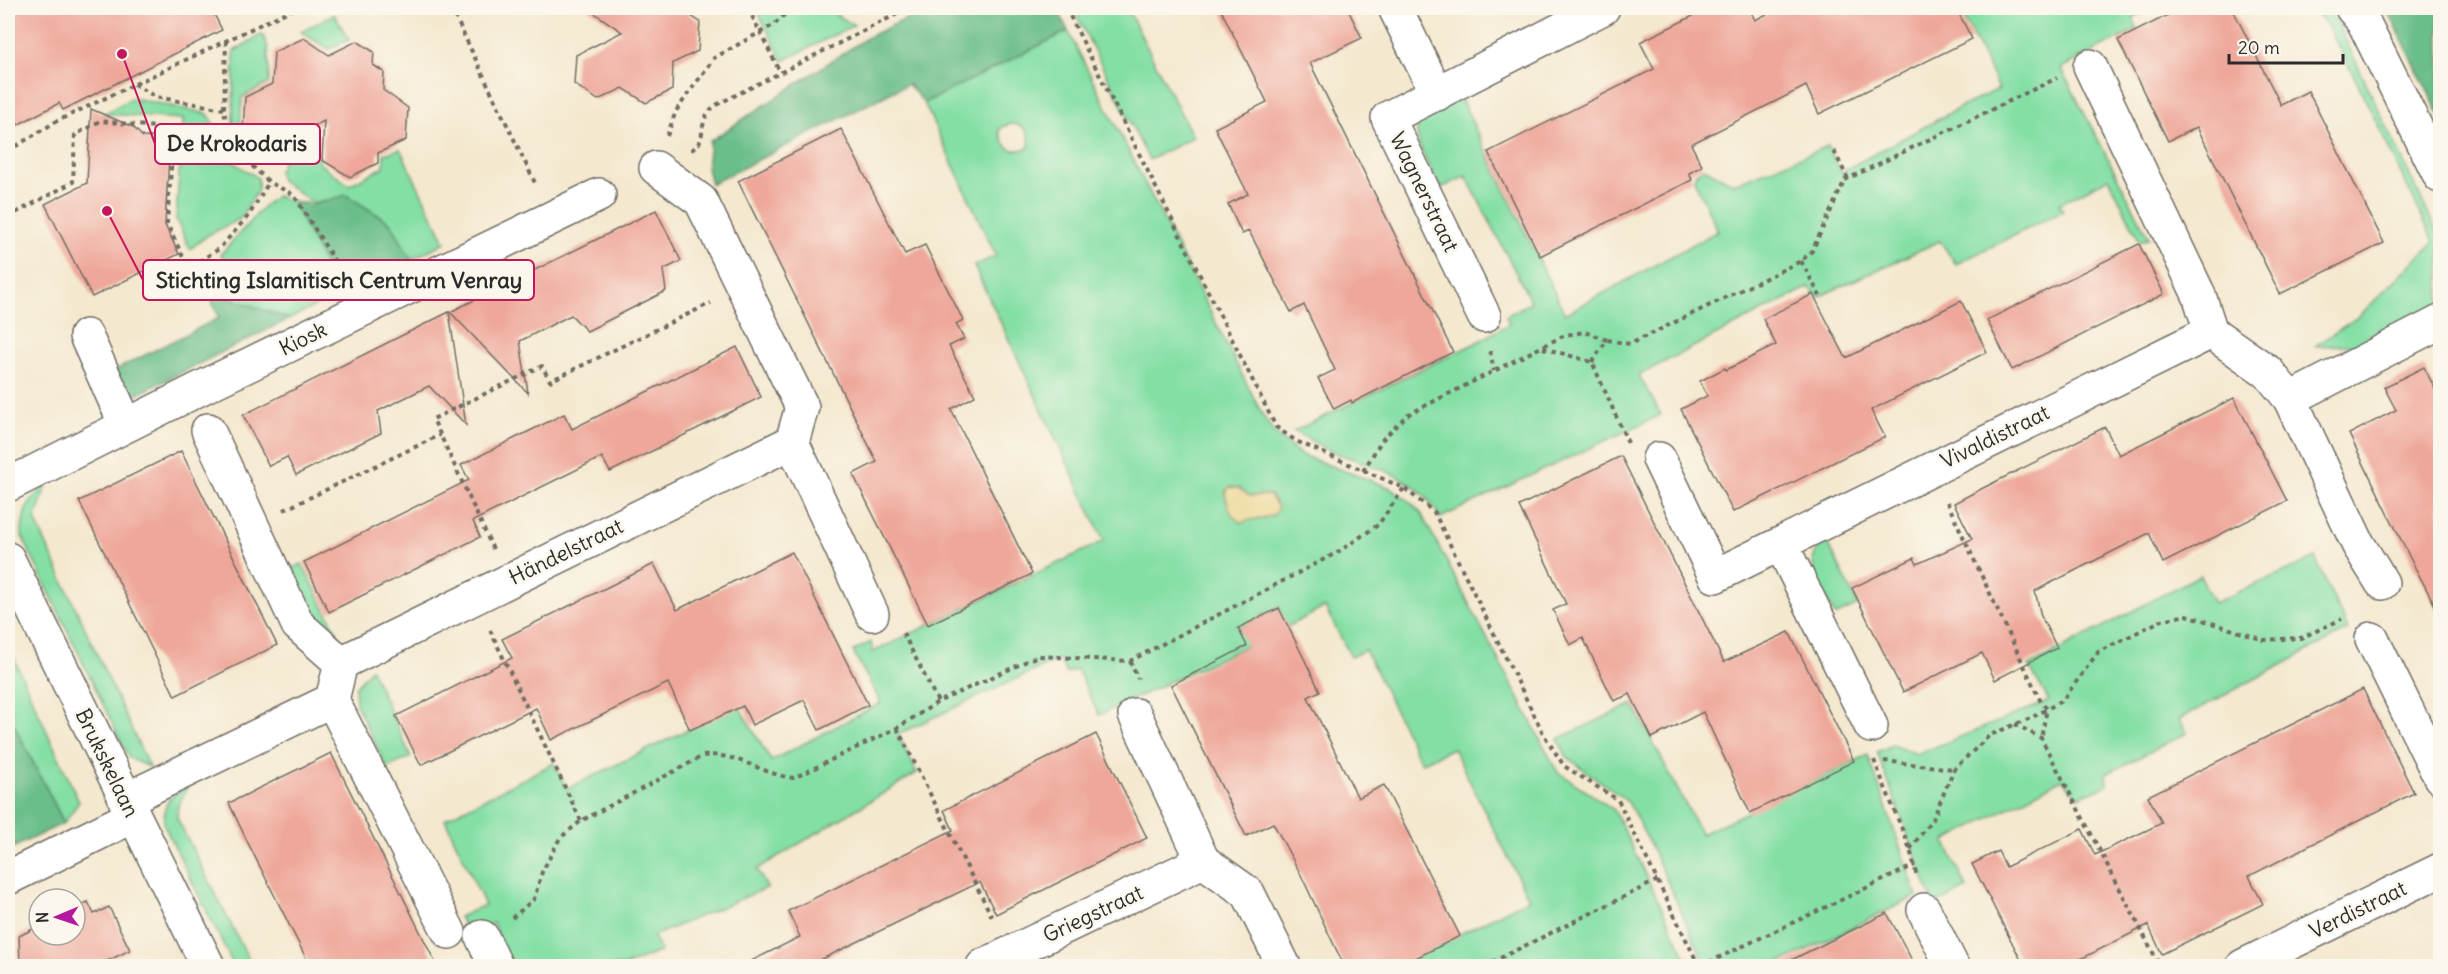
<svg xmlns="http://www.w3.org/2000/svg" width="2448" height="974" viewBox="0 0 2448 974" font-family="Delius,sans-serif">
<rect width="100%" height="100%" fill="#fbf7ec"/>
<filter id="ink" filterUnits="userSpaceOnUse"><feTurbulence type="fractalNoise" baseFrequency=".0167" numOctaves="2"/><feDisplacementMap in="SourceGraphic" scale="12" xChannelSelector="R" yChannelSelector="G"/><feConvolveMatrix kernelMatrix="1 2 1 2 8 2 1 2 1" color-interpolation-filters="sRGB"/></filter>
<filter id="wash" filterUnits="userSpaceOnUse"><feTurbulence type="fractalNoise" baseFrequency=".008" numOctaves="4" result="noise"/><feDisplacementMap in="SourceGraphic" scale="24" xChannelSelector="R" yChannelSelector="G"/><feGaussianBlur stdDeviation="1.35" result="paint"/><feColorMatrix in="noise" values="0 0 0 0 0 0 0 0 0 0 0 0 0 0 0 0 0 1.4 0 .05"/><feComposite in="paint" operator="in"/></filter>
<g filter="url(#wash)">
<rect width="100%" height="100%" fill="#f4e8cf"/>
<!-- green -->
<g fill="#84dfa5" stroke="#588568" stroke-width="1.5" fill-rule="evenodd">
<path d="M 756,8 L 809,8 L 813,10 L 824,8 L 854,25 L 783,61 Z"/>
<path d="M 1073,8 L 1127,8 L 1193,137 L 1149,160 Z"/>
<path d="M 1959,8 L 2153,8 L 2133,17 L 2137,29 L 2061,68 L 2149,238 L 2140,242 L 2109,178 L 2059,204 L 2063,211 L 1956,264 L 1940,241 L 1818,297 L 1809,287 L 1639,375 L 1661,415 L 1440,518 C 1419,475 1372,467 1331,451 C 1319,446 1306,438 1294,431 L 1478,342 L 1509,324 L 1506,316 L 1531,302 L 1466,176 L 1441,188 C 1433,173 1405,131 1423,116 C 1432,107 1448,101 1459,95 L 1565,314 L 1718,231 L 1694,180 L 1696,173 L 1704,168 L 1734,184 L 1828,146 L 1841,172 L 1961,107 L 1999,89 Z"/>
<path d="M 2311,8 L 2322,8 L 2338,24 L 2440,239 L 2440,304 L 2355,345 L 2315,346 L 2359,316 L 2434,242 L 2353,74 L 2325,22 Z"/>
<path d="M 334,14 L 349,40 L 329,49 L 301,32 Z"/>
<path d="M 1068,31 L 1263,416 L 1274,433 L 1301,455 L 1391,488 L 1410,502 L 1421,513 L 1557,771 L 1614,810 L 1690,966 L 1397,966 L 1529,899 L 1453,748 L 1421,763 L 1365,650 L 1351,657 L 1325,607 L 1287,627 L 1279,607 L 1239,628 L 1248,645 L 1099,715 L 1077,669 L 1066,673 L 1059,659 L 898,734 L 917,773 L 757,869 L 767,888 L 653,936 L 661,951 L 625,966 L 511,966 L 493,923 L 469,934 L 459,917 L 485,905 L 445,819 L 554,763 L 567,789 L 738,705 L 771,761 L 881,703 L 853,651 L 871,642 L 873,652 L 1104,541 L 974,266 L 996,256 L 924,103 ZM 1010,124 C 1025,124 1031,133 1029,147 C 1012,155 1004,148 999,131 L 1002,127 ZM 1238,488 L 1250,496 L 1270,495 L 1265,518 L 1251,519 L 1242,523 Z"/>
<path d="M 262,34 L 268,47 L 269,83 L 242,97 L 240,132 L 233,134 L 234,51 Z"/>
<path d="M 132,98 L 208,114 C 216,125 216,134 221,146 C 227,162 245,169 258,178 L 258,190 L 240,219 L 208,235 L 190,249 L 176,219 L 183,119 L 104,114 Z"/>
<path d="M 299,142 L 319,158 L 319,163 L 349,185 L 384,167 L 384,154 L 400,149 L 445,242 L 411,260 L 391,223 L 346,195 L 315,204 L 282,181 L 278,173 L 284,159 Z"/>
<path d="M 277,196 L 293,202 L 340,294 L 289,319 L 207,290 L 232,278 L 221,254 L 265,205 Z"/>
<path d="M 47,485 L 35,520 L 149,767 L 129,758 L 22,536 C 22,513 28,499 47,485 Z"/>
<path d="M 1826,539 L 1858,605 L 1835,616 C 1823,589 1798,562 1826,539 Z"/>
<path d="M 2315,558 L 2348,630 L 2179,719 L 2187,733 L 2106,774 L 2107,785 L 2078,797 L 2062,779 L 1945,841 L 1967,888 L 1934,905 L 1877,752 L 1892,745 L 1918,754 L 2049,701 L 2029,666 L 2200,575 L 2214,603 Z"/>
<path d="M 302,564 L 342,642 L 316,628 L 290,569 Z"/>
<path d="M 8,646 L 79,802 L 64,823 L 8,713 Z"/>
<path d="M 371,669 L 411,757 L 387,768 L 356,704 L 355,687 Z"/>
<path d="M 1633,704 L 1701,834 L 1868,755 L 1917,896 L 1773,966 L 1706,966 L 1652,848 L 1628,802 L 1567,757 L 1558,739 Z"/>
<path d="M 189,785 L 178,806 L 177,818 L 252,966 L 234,966 L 164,825 C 163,801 169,796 189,785 Z"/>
</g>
<!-- forest -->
<g fill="#6bbe8a" stroke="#4b745a" stroke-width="1.5">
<path d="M 929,8 L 1057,8 L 1068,31 L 924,103 L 908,84 L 711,184 L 707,168 L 710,141 L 868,37 Z"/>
<path d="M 2385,8 L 2440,8 L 2440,116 L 2393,21 Z"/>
<path d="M 346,195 L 391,223 L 411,260 L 340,294 L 293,202 L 315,204 Z"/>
<path d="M 207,290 L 289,319 L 128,399 L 113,371 L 219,318 Z"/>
<path d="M 8,713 L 64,823 L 8,850 Z"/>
</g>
<!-- sand -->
<path fill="#eeda9e" stroke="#8c8264" stroke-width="1.5" d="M 1230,487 L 1238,488 L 1250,496 L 1270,495 L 1278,507 L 1274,515 C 1263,519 1252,518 1242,523 C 1230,518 1227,503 1225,492 Z"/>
<g id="blocks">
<!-- building -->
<g fill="#eea79a">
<path d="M 8,8 L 211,8 L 222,30 L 63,110 L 59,103 L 8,130 Z"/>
<path d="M 587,8 L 679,8 L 700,22 L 698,51 L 673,63 L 672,90 L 646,103 L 623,88 L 598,100 L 574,84 L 576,55 L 622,32 Z"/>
<path d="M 1220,8 L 1347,8 L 1362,38 L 1310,63 L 1453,352 L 1352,403 L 1351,400 L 1334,409 L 1318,378 L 1335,370 L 1304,305 L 1291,312 L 1249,231 L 1242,234 L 1228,204 L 1248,194 L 1215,128 L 1267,102 Z"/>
<path d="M 1709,8 L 1749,8 L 1755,20 L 1779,8 L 1956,8 L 1972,39 L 1819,114 L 1806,86 L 1691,144 L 1702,166 L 1689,173 L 1692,180 L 1540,256 L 1488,152 L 1654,69 L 1640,42 Z"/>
<path d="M 2182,8 L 2232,8 L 2281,105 L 2308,91 L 2384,243 L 2280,294 L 2197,127 L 2168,141 L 2118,40 Z"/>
<path d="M 304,38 L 329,55 L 357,41 L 374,52 L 373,65 L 384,72 L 383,90 L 408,108 L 406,140 L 378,153 L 378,163 L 350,177 L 322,160 L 324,121 L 270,147 L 243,130 L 245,97 L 272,84 L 274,52 Z"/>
<path d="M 91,109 L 133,127 L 143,137 L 170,138 L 165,225 L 179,254 L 92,297 L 45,204 L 87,183 Z"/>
<path d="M 841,129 L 905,254 L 925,245 L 963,320 L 956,324 L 964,339 L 949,346 L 975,396 L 951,409 L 1032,574 L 928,625 L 853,474 L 877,462 L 738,181 Z"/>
<path d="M 656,210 L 681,261 L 663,270 L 666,291 L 587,331 L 571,315 L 520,341 L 528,393 L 450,312 Z"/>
<path d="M 2139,244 L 2164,294 L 2012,370 L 1987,320 Z"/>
<path d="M 1813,294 L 1846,358 L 1961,301 L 1987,352 L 1871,410 L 1885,437 L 1733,512 L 1681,409 L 1707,396 L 1700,381 L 1725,368 L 1726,370 L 1776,345 L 1763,319 Z"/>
<path d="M 449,312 L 466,425 L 429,386 L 378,411 L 381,433 L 296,475 L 287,457 L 269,466 L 243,415 Z"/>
<path d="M 737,347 L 761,397 L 610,472 L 602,457 L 473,521 L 480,537 L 329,612 L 304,562 L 469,480 L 461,465 L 564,414 L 572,429 Z"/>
<path d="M 2424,367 L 2440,399 L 2440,615 L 2410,558 L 2349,434 L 2396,410 L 2384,387 Z"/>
<path d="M 2234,398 L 2287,501 L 2163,563 L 2149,533 L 2035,591 L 2041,616 L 2057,648 L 1995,680 L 1982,653 L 1903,692 L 1852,588 L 1914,558 L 1917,564 L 1972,539 L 1954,503 L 1985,487 L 2105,427 L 2119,455 Z"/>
<path d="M 181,451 L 277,645 L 175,696 L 79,501 Z"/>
<path d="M 1621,456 L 1724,662 L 1789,632 L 1854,761 L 1750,813 L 1703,712 L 1652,738 L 1630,694 L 1614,701 L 1583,638 L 1570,645 L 1553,610 L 1566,604 L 1519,506 Z"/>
<path d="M 792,552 L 868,705 L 819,730 L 804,700 L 752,725 L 743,706 L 690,730 L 668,683 L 551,740 L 536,708 L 421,765 L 396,716 L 512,658 L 502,639 L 654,564 L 677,610 Z"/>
<path d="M 1279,608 L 1320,691 L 1308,697 L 1358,798 L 1384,785 L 1460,936 L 1400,966 L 1344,966 L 1301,875 L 1273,823 L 1246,836 L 1171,685 L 1247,646 L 1238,628 Z"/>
<path d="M 2363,689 L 2414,793 L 2249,876 L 2263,904 L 2162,954 L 2148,925 L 2067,966 L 2024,966 L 1972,864 L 1998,851 L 2006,867 L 2082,829 L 2095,855 L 2162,823 L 2148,796 Z"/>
<path d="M 1096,734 L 1147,838 L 996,914 L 980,882 L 808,966 L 741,966 L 800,937 L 788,911 L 953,830 L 944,810 Z"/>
<path d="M 331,753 L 402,895 L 437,966 L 310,966 L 248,843 L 229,803 Z"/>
<path d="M 88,902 L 94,914 L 109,907 L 130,950 L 97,966 L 20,966 L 19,936 L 39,926 L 39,935 L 75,935 L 75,908 Z"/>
<path d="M 1887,913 L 1915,966 L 1779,966 Z"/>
</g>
</g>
</g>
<g filter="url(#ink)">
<use href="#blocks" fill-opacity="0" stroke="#716d64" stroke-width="1.5"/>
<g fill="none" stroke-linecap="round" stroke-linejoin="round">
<!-- minor casing -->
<g stroke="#716d64" stroke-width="36">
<g id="minor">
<path d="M 1395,8 L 1437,94"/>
<path d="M 2352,8 L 2363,21 L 2440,176"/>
<path d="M 2090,66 L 2199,295 L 2211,332"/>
<path d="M 656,168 L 701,201 L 802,407 L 792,442 L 872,614"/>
<path d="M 1484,316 L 1388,118 L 1603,8"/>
<path d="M 86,336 L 126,425"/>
<path d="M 2290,399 L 2358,544 L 2382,583"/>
<path d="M 208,430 L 298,625 L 341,663"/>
<path d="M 1659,459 L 1715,576 L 2211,332 L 2268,372 L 2290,399 L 2440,322"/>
<path d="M 8,485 L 207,385 L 599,195"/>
<path d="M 1781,544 L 1871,726"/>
<path d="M 8,559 L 208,966"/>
<path d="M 2372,639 L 2440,777"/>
<path d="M 332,700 L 449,932"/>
<path d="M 1135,715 L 1203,861 L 1248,893 L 1284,966"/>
<path d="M 125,800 L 332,700 L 341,663 L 792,442"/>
<path d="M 8,878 L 133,816"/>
<path d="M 1924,910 L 1952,966"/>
<path d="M 482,937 L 496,966"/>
<path d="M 983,966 L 1203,861"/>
<path d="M 2243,966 L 2440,870"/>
</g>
</g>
<!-- path -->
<g stroke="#716d64" stroke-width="4" stroke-dasharray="4.5 4.5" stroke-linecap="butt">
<path d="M 451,8 L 536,185"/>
<path d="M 748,8 L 780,72"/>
<path d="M 844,8 L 854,11 L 860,8"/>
<path d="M 1066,8 L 1276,427 L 1296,441 L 1404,488 L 1434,512 L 1544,735 L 1564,766 L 1618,800 L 1699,966"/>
<path d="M 226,41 L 224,109 L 229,144 L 269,182 L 294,195 L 345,278"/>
<path d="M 134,84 L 156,97 L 224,109"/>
<path d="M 667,136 L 676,111 L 714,58 L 775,24 L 791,8"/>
<path d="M 691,150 C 705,142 700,132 705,119 C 707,112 712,108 718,104 L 909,8"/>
<path d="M 8,151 L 57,121 L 295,8"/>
<path d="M 1834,151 L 1848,179"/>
<path d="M 8,217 L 73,182 L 75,135 L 100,121 L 174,129 L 167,223 L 188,268"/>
<path d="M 1801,261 L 1820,296"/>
<path d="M 187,282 L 188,268 L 219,249 L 249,215 L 269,182"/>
<path d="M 1543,348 L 1592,362 L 1628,443"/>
<path d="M 1490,351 L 1494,371"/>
<path d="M 1592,362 L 1607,340 L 1630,344 L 1801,261 L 1812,251 L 1845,180 L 2057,78"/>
<path d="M 1363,471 L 1382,440 L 1407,415 L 1565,335 L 1585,332 L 1607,340"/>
<path d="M 1947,502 L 2041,702 L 2047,709 L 2041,738"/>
<path d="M 284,510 L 440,435"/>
<path d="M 493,549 L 433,419 L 542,366 L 550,381 L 711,303"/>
<path d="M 490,630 L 581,821"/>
<path d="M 903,633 L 938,702"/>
<path d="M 1130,661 L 1138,679"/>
<path d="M 2015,724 L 2041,738 L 2160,966"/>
<path d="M 897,728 L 994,921"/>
<path d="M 1874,760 L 1910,849 L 1917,877"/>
<path d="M 1884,761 L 1954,769"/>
<path d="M 1910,849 L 1933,819 L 1954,769 L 1990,735 L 2033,717 L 2063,700 L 2098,652 L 2162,620 L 2187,615 L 2264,640 L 2301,638 L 2342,619"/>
<path d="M 512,918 L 534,899 L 542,872 L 560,838 L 581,821 L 703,756 C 736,751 762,775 794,778 L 897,728 L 938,702 L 1038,656 L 1130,661 L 1338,552 L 1378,525 L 1404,488"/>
<path d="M 1484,966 L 1658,880"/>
<path d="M 1701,966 L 1915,865"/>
</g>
<!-- minor -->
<use href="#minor" stroke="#fff" stroke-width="33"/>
</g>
</g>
<g text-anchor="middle" stroke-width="5" stroke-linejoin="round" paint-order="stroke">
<!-- street labels -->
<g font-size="21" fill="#2b2b2b" stroke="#fbf7ec">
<text transform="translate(1424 192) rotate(64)" y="7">Wagnerstraat</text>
<text transform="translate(303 339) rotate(-26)" y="7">Kiosk</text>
<text transform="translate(1995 437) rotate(-26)" y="7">Vivaldistraat</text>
<text transform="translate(566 552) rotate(-26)" y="7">Händelstraat</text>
<text transform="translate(107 763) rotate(64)" y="7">Brukskelaan</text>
<text transform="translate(2358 910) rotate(-26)" y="7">Verdistraat</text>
<text transform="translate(1093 914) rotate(-25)" y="7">Griegstraat</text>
</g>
</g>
<!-- callouts -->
<path fill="none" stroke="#c2185b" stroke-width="2" d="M122 54L155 144M107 211L143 280"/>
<g fill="#c2185b" stroke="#fbf7ec" stroke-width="2">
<circle cx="122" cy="54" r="6"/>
<circle cx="107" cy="211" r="6"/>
</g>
<g fill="#fbf7ec" stroke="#c2185b" stroke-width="2">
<rect x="155" y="124" width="165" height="40" rx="6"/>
<rect x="143" y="260" width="391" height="40" rx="6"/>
</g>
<g font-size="22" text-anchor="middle" font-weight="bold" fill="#2b2b2b">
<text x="237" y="151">De Krokodaris</text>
<text x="339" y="288">Stichting Islamitisch Centrum Venray</text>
</g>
<!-- margin -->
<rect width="2448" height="974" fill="none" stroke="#fbf7ec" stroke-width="30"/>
<!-- north arrow -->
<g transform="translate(57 917) rotate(268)"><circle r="28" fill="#fbf7ec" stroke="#a8a59f" stroke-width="1.5"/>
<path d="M0-4.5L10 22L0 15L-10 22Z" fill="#b5179e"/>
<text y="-9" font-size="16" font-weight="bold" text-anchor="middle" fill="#2b2b2b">N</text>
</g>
<!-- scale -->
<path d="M2229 54v9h114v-9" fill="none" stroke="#2b2b2b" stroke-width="3"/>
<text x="2238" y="54" font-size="18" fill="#2b2b2b" stroke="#fbf7ec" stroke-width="4.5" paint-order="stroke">20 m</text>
</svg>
